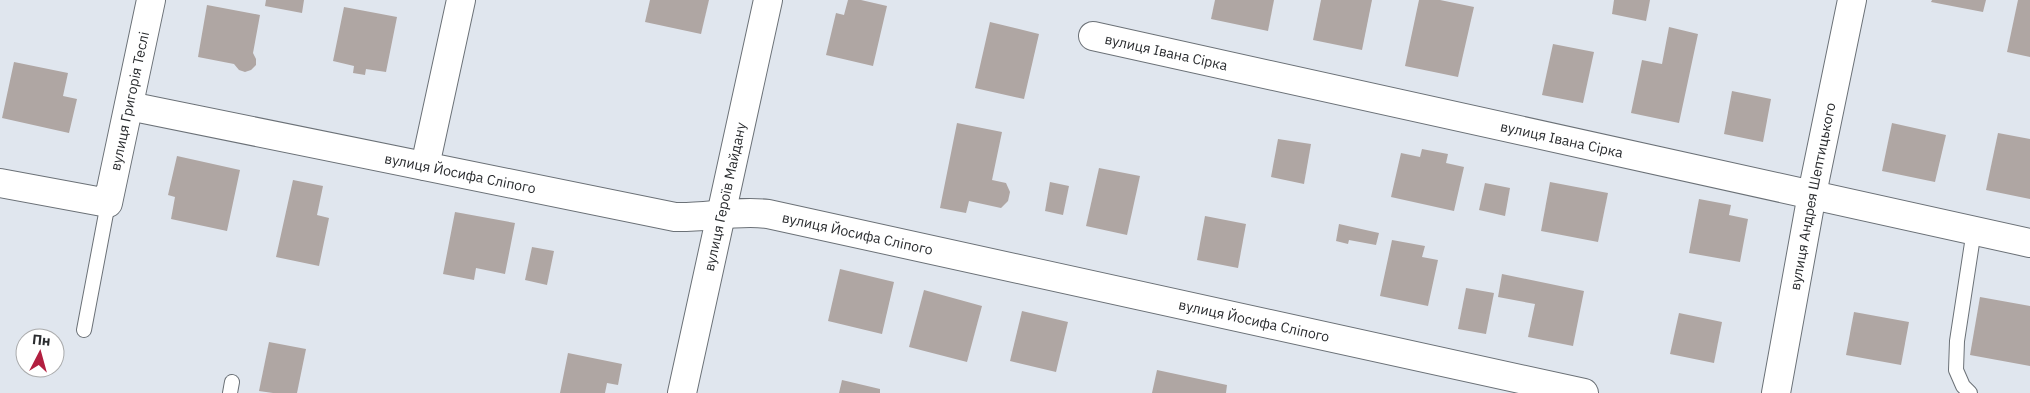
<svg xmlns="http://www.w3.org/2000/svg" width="2030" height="393" viewBox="0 0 2030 393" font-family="'IBM Plex Sans',sans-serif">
<rect width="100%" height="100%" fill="#e0e6ee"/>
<!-- building -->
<g fill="#afa6a3">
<path d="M 266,0 L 304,0 L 302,13 L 265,6 Z"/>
<path d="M 650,0 L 709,0 L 701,34 L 645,22 Z"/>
<path d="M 848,0 L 861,0 L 887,6 L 873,66 L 826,55 L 836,13 L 844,15 Z"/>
<path d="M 1215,0 L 1274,0 L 1268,31 L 1211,19 Z"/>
<path d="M 1321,0 L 1372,0 L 1362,50 L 1313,40 Z"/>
<path d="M 1419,0 L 1440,0 L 1474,7 L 1458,77 L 1405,66 Z"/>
<path d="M 1614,0 L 1650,0 L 1646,21 L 1612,14 Z"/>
<path d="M 1932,0 L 1986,0 L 1983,12 L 1931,2 Z"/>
<path d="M 2018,0 L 2030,0 L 2030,57 L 2007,52 Z"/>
<path d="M 207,5 L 260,15 L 253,53 L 256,59 L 256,65 L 251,70 L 245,72 L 239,70 L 234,64 L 198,57 Z"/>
<path d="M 344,7 L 397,17 L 386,72 L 366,69 L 365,75 L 353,73 L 354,66 L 333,61 Z"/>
<path d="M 990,22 L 1039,34 L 1024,99 L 975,88 Z"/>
<path d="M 1669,27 L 1698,34 L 1679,123 L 1631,113 L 1642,60 L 1662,64 Z"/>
<path d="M 1553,44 L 1594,52 L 1583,103 L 1542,95 Z"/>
<path d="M 14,62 L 68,73 L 63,96 L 77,99 L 69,133 L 2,118 Z"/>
<path d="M 1732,91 L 1771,99 L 1763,142 L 1724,134 Z"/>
<path d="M 957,123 L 1002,132 L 992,180 L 1006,183 L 1010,192 L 1008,201 L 1001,208 L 969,201 L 966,213 L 940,208 Z"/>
<path d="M 1892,123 L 1946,135 L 1935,182 L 1882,171 Z"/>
<path d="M 1998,133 L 2030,139 L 2030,199 L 1986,190 Z"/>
<path d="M 1278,139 L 1311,144 L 1304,184 L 1271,177 Z"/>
<path d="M 1422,149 L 1448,154 L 1446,163 L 1464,167 L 1454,211 L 1391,197 L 1401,153 L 1420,157 Z"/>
<path d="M 177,156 L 240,170 L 227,231 L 171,219 L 175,197 L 168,195 Z"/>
<path d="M 1099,168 L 1140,176 L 1127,235 L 1086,226 Z"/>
<path d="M 293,180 L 323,186 L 317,215 L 329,218 L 319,266 L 276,257 Z"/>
<path d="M 1050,182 L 1069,186 L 1063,215 L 1045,211 Z"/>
<path d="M 1550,182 L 1608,193 L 1598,242 L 1541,231 Z"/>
<path d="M 1485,183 L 1510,188 L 1505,216 L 1479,210 Z"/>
<path d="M 1699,199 L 1731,205 L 1729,215 L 1748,219 L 1740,262 L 1689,253 Z"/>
<path d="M 455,212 L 515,223 L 505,274 L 476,268 L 474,280 L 443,274 Z"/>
<path d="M 1205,216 L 1246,224 L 1238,268 L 1197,260 Z"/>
<path d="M 1339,224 L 1379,233 L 1376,245 L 1349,240 L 1348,244 L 1336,241 Z"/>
<path d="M 1392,240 L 1425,246 L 1422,257 L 1438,260 L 1428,306 L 1380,296 Z"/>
<path d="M 532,247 L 554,251 L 547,285 L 525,280 Z"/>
<path d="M 840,269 L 894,282 L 882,334 L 828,321 Z"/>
<path d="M 1502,274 L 1584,291 L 1573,346 L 1528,337 L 1535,304 L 1498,297 Z"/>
<path d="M 1466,288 L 1494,293 L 1486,334 L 1458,329 Z"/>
<path d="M 924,290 L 982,306 L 967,362 L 909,347 Z"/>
<path d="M 1980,297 L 2030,306 L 2030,366 L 1970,355 Z"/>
<path d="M 1022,311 L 1068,322 L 1056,372 L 1010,361 Z"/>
<path d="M 1854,312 L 1909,322 L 1901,365 L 1846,355 Z"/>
<path d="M 1679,313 L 1722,322 L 1714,363 L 1670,354 Z"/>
<path d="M 269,342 L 306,349 L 297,393 L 273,393 L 259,391 Z"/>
<path d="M 568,353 L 622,364 L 618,385 L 607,383 L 605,393 L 560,393 Z"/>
<path d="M 1157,370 L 1227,385 L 1226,393 L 1152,393 Z"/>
<path d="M 842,380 L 880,389 L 880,393 L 839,393 Z"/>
</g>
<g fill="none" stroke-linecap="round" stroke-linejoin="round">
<!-- service casing -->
<g stroke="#6b7177" stroke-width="16">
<g id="service">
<path d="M 84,330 L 108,203"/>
<path d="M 230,393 L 232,382"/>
<path d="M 1970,393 L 1963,386 L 1956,370 L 1957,341 L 1974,230"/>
</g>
</g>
<!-- minor casing -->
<g stroke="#6b7177" stroke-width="30">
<g id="minor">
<path id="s1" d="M 1093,36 L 2030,243"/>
<path id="s2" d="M 129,106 L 675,217 C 706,218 737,210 768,214 L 1584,393"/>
<path d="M 425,166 L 461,0"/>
<path id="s3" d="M 0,183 L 108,203 L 151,0"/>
<path id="s4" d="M 682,393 L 768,0"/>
<path id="s5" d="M 1776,393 L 1812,194 L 1852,0"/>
</g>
</g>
<!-- service -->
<use href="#service" stroke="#fff" stroke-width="14"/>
<!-- minor -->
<use href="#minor" stroke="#fff" stroke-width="28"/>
</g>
<g text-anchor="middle" stroke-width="4.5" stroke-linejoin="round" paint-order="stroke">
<!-- street labels -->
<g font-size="14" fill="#2a2c2f" stroke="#fff">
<text dy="5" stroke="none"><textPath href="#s1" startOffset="75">вулиця Івана Сірка</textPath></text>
<text dy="5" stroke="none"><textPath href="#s3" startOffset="214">вулиця Григорія Теслі</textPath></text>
<text dy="5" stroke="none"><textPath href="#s1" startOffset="480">вулиця Івана Сірка</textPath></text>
<text dy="5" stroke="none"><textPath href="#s2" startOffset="338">вулиця Йосифа Сліпого</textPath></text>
<text dy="5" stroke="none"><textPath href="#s5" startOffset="200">вулиця Андрея Шептицького</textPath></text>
<text dy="5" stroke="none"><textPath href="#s4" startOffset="201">вулиця Героїв Майдану</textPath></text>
<text dy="5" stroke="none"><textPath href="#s2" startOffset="742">вулиця Йосифа Сліпого</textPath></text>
<text dy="5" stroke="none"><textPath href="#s2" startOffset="1148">вулиця Йосифа Сліпого</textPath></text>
</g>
</g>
<!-- north arrow -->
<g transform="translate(40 353) rotate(6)"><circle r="24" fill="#ffffff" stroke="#aaabac"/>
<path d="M0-4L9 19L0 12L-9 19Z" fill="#b21f40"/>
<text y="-8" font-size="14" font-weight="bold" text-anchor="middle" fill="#2a2c2f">Пн</text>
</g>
</svg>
